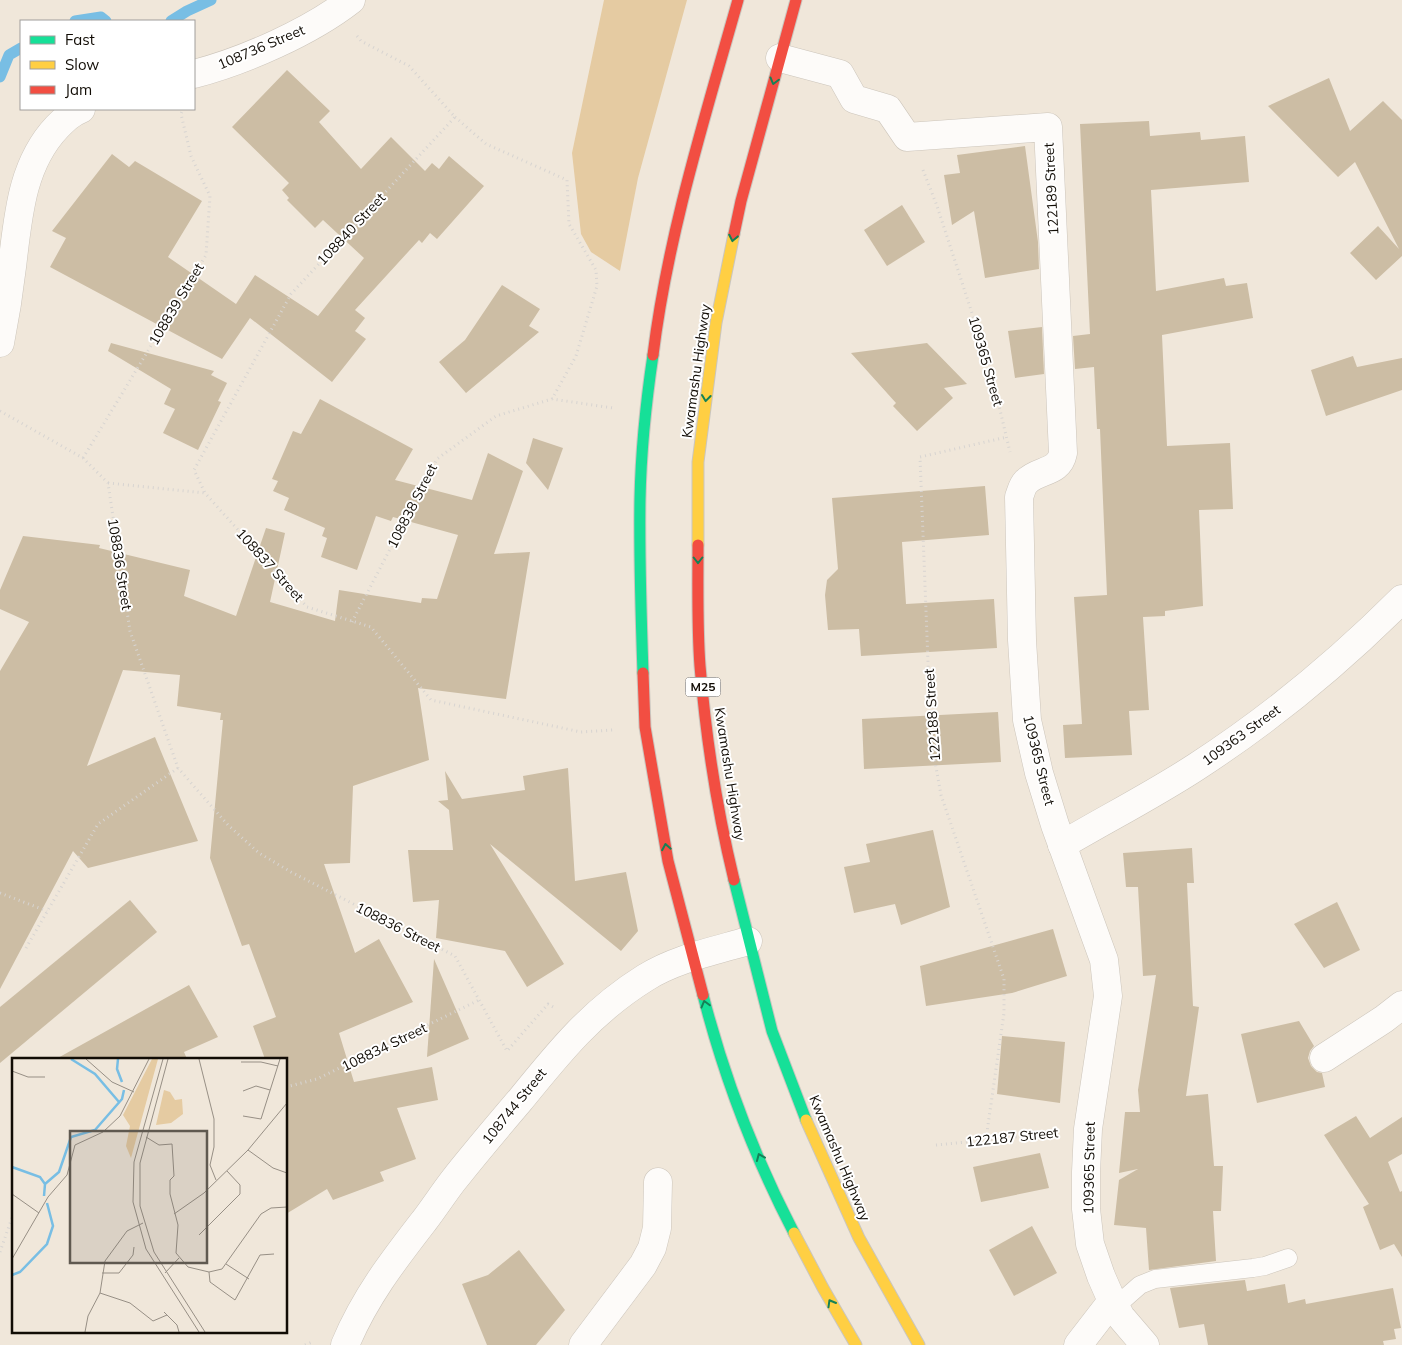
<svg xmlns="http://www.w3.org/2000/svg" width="1402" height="1345" viewBox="0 0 1402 1345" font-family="Mulish,sans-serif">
<rect width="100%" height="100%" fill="#f0e7da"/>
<!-- green -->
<path fill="#e5cba2" d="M 604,0 L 687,0 L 638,178 L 620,271 L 591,252 L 581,234 L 572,153 Z"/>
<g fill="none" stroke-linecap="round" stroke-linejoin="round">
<!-- stream -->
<g stroke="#78bee4" stroke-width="11">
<path d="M 75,21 L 101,17 L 106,21"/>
<path d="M 171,21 L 187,11 L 211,0"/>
<path d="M 0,77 L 9,55 L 21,48"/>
</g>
</g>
<!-- building -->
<g fill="#ccbda4">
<path d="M 287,70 L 330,111 L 319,122 L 361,169 L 391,137 L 425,171 L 432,163 L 439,169 L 449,156 L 484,186 L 437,239 L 430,233 L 422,243 L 419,240 L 355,310 L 365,318 L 355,331 L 366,339 L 332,382 L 250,318 L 222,359 L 50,267 L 66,238 L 52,231 L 112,154 L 129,167 L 135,161 L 202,201 L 168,257 L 236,304 L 255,275 L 318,316 L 364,258 L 323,220 L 315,228 L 287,200 L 289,198 L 282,190 L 289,183 L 232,127 Z"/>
<path d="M 1329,78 L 1350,131 L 1383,101 L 1402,120 L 1402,256 L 1376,280 L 1350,253 L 1378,226 L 1399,249 L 1355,162 L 1338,177 L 1268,106 Z"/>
<path d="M 1149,121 L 1150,136 L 1200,132 L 1201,140 L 1245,136 L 1249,182 L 1151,190 L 1156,291 L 1224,278 L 1226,286 L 1247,283 L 1253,318 L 1162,335 L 1167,446 L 1230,443 L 1233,509 L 1199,510 L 1203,606 L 1165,611 L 1165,616 L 1143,617 L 1149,710 L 1129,711 L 1132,755 L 1065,758 L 1063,725 L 1082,724 L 1074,597 L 1107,595 L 1100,429 L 1097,429 L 1094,367 L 1075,369 L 1073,336 L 1090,334 L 1080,124 Z"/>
<path d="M 1025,146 L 1038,242 L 1039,269 L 985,278 L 974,211 L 952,225 L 944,175 L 960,173 L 957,155 Z"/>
<path d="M 902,205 L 925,242 L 887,266 L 864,230 Z"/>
<path d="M 502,285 L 540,309 L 529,326 L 539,332 L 466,393 L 439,362 L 465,340 Z"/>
<path d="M 1042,327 L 1044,374 L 1015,378 L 1008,331 Z"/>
<path d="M 111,343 L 214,371 L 211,375 L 227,383 L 218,401 L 221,402 L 198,450 L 163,433 L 175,409 L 164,404 L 171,389 L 108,351 Z"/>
<path d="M 927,343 L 967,384 L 944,388 L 953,398 L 917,431 L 893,406 L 896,403 L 851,353 Z"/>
<path d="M 1353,356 L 1357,367 L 1402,358 L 1402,390 L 1326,416 L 1311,370 Z"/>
<path d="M 320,399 L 413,449 L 395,480 L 472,500 L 488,453 L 523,471 L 494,554 L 530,552 L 506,699 L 418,688 L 429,760 L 353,786 L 350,863 L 324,864 L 355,953 L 379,939 L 413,1002 L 339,1033 L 354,1082 L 432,1067 L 438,1100 L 397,1108 L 416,1159 L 380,1172 L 384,1181 L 333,1200 L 327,1189 L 286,1214 L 286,1059 L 265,1059 L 253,1026 L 276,1017 L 249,944 L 242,946 L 210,858 L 223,720 L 220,720 L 221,713 L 177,706 L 180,675 L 123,670 L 87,766 L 155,737 L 198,841 L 88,868 L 73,851 L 0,989 L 0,671 L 29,622 L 0,609 L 0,590 L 23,536 L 100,545 L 99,548 L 190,570 L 184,596 L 236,616 L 266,528 L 285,533 L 270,602 L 335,621 L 339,590 L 421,603 L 422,598 L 437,599 L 458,535 L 393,517 L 391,521 L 376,516 L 357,570 L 321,557 L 327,538 L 322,536 L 325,528 L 284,510 L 289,498 L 273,491 L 278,481 L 272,479 L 293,431 L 301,434 Z"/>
<path d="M 533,438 L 563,448 L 548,490 L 526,463 Z"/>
<path d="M 985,486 L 989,535 L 902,542 L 906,604 L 994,599 L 997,648 L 861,656 L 859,629 L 828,630 L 825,595 L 827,580 L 838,569 L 832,498 Z"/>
<path d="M 998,712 L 1001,762 L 864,769 L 862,719 Z"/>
<path d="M 568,768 L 575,881 L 626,872 L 638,931 L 621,951 L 490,844 L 564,964 L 527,987 L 505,951 L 436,938 L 439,900 L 413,902 L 408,850 L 453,850 L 449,810 L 438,801 L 448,800 L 445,771 L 462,799 L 525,790 L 523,776 Z"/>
<path d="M 933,830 L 950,907 L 901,925 L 895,904 L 854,913 L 844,867 L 870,862 L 866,844 Z"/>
<path d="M 1192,848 L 1194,883 L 1187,883 L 1193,1006 L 1199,1007 L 1186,1096 L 1208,1094 L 1214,1166 L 1223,1166 L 1221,1211 L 1213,1211 L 1216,1261 L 1149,1270 L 1146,1228 L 1114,1225 L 1119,1180 L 1138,1169 L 1119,1173 L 1125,1112 L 1140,1112 L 1138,1090 L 1156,975 L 1143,976 L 1138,887 L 1126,887 L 1123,853 Z"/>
<path d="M 130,900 L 157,932 L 0,1063 L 0,1007 Z"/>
<path d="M 1337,902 L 1360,950 L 1324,968 L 1294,924 Z"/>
<path d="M 1053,929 L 1067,976 L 1012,993 L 926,1006 L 920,966 Z"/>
<path d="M 434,959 L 469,1039 L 427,1057 Z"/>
<path d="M 189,985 L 218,1037 L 184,1052 L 187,1059 L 56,1059 Z"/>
<path d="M 1299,1021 L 1314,1046 L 1310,1051 L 1308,1058 L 1311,1066 L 1317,1072 L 1322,1073 L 1325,1087 L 1257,1103 L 1241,1034 Z"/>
<path d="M 1002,1036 L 1065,1042 L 1060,1103 L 997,1094 Z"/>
<path d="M 1356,1116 L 1370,1138 L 1402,1117 L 1402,1154 L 1388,1162 L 1400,1192 L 1402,1191 L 1402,1257 L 1394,1244 L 1380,1250 L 1363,1207 L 1369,1204 L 1324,1135 Z"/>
<path d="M 1040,1153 L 1049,1188 L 981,1202 L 973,1167 Z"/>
<path d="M 1032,1226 L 1057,1273 L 1014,1296 L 989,1250 Z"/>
<path d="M 519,1250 L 565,1310 L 536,1345 L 487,1345 L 462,1284 L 488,1275 Z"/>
<path d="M 1245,1280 L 1247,1291 L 1285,1284 L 1288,1303 L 1305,1299 L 1306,1304 L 1393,1288 L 1401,1328 L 1394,1329 L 1396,1339 L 1383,1341 L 1384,1345 L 1208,1345 L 1204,1324 L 1179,1328 L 1170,1288 Z"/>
</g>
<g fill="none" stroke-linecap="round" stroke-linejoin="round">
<!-- lane casing -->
<g stroke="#ccc5bb" stroke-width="19">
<path id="lane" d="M 1115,1307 L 1140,1285 L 1155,1279 L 1253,1268 L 1265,1266 L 1288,1258"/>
</g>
<!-- street casing -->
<g stroke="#ccc5bb" stroke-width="29">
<g id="street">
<path d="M 780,58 L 840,74 L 854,99 L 888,109 L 907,137 L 1048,127 L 1063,453 C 1059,474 1038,469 1026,482 C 1022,486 1021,492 1019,497 L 1022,640 L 1027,720 L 1039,773 L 1055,825 L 1104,960 L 1108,996 L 1088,1129 L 1086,1172 L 1086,1209 L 1090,1244 L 1101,1276 L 1112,1301 L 1121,1317 L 1145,1345"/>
<path d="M 194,74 C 244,61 310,32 351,0"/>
<path d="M 0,343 C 5,318 9,293 12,267 C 18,218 21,165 57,127 C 65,119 71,113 81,109"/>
<path d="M 1062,845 C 1106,819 1153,795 1196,767 C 1270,719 1340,661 1402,599"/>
<path d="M 1324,1058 L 1384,1019 L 1402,1005"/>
<path d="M 345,1345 C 365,1297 393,1261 424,1221 C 434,1208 443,1194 453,1181 C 475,1153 498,1126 521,1099 C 559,1052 592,1011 645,978 C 675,959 714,951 748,941"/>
<path d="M 583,1345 L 643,1265 L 652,1248 L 657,1228 L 658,1182"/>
<path d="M 1078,1345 L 1112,1301"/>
</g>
</g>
<!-- fast casing -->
<g stroke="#cac6bf" stroke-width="13">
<g id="fast">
<path d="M 643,673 C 641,615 639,557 640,499 C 641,450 646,402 653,355"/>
<path d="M 734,880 L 772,1031 L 806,1120"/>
<path d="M 703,995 C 724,1077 755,1158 794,1233"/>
</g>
</g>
<!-- slow casing -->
<g stroke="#cac6bf" stroke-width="13">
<g id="slow">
<path d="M 698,545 L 698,462 L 716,323 L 734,234"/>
<path d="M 806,1120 L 859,1238 L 919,1345"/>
<path d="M 794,1233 L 823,1288 L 856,1345"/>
</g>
</g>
<!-- jam casing -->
<g stroke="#cac6bf" stroke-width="13">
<g id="jam">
<path d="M 734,234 L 741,201 L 796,0"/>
<path d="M 653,355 C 668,234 705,117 738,0"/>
<path d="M 698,545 C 698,585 697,626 700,666 C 706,738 717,810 734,880"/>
<path d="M 643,673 L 645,727 L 668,861 L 703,995"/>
</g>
</g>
<!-- path -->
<g stroke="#d7d4d1" stroke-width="3" stroke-dasharray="1 4" stroke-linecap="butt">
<path d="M 357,36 L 361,41 L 409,66 L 455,117 L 291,294 L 194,470 L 205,493 L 307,607 L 371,627 L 431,700 L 581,732 L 613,730"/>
<path d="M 455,117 L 486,144 L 567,180 L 569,224 L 596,270 L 597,286 L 576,356 L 552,399"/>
<path d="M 923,170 L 937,206 L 990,368 L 1010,452"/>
<path d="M 0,411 L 83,458 L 108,483 L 130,631 L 178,768 L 228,825 L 259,853 L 291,872 L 455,956 L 507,1051 L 548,1004 L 555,1008"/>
<path d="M 83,458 L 206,255 L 210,196 L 191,156 L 181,114 L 183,109"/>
<path d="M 108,483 L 205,493"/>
<path d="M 352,622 L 437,459 L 496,416 L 552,399 L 613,408"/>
<path d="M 0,893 L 47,911"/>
<path d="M 26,948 L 98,824 L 178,768"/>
<path d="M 286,1087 L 317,1079 L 479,1000"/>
<path d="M 986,1139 L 1004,1013 L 1004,979 L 941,795 L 931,739 L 920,457 L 1007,437"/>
<path d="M 936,1145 L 1055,1133"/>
<path d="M 0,1252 L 14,1212"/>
<path d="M 305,1345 L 312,1342"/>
</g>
<!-- lane -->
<use href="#lane" stroke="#fdfbf9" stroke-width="18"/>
<!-- street -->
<use href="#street" stroke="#fdfbf9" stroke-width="28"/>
<!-- fast -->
<use href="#fast" stroke="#16e098" stroke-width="11"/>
<!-- slow -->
<use href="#slow" stroke="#ffcf43" stroke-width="11"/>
<!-- jam -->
<use href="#jam" stroke="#f24e42" stroke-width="11"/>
</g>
<!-- one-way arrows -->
<defs><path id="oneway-chevron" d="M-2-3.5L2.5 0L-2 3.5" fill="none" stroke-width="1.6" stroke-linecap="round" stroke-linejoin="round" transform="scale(1.25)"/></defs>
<g stroke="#148156">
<use href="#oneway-chevron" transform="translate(774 81) rotate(105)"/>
<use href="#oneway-chevron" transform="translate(733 238) rotate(101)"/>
<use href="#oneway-chevron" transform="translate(706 398) rotate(97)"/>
<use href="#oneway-chevron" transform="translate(698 560) rotate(90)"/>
<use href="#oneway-chevron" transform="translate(666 847) rotate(-100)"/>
<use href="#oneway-chevron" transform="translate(705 1004) rotate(-105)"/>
<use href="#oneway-chevron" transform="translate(760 1157) rotate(-113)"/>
<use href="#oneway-chevron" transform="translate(831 1303) rotate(-120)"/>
</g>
<g text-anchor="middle" stroke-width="4" stroke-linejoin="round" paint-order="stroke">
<!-- shield labels -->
<rect fill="#fff" stroke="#585550" stroke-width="1" x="685.5" y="677.5" width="35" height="19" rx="4"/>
<g font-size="12" font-weight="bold" fill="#110c05">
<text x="703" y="691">M25</text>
</g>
<!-- street labels -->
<g font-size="14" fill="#110c05" stroke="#fff">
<text transform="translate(261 47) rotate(-23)" y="5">108736 Street</text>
<text transform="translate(1051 189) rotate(-93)" y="5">122189 Street</text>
<text transform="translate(351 229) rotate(-47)" y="5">108840 Street</text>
<text transform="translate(176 304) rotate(-59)" y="5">108839 Street</text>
<text transform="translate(986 361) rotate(74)" y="5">109365 Street</text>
<text transform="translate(696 371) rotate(-82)" y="5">Kwamashu Highway</text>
<text transform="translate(412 506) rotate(-63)" y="5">108838 Street</text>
<text transform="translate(120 564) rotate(81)" y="5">108836 Street</text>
<text transform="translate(270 565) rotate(48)" y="5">108837 Street</text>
<text transform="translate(932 715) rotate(-94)" y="5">122188 Street</text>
<text transform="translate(1241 735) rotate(-36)" y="5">109363 Street</text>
<text transform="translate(1039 760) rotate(76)" y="5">109365 Street</text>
<text transform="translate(730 774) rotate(81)" y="5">Kwamashu Highway</text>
<text transform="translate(398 927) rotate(27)" y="5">108836 Street</text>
<text transform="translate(384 1047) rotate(-26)" y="5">108834 Street</text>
<text transform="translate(514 1106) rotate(-51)" y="5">108744 Street</text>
<text transform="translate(1012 1137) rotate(-6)" y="5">122187 Street</text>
<text transform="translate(840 1158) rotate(67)" y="5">Kwamashu Highway</text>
<text transform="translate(1089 1168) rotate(-89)" y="5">109365 Street</text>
</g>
</g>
<!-- overview -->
<g transform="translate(12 1058)">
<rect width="275" height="275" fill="#f0e7da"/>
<path d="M 140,1 L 146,1 L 119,100 L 114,88 L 118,68 L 111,57 ZM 152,32 L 158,34 L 163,42 L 170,41 L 171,56 L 159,65 L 144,67 Z" fill="#e5cba2"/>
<path fill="none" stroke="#78bee4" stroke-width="2.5" d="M 59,1 L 83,16 L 107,44M 106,1 L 105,11 L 110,24M 0,109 L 28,119 L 33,126 L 32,138M 33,126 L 47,114 L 59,79 L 83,72 L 110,41 L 112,32M 0,217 L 8,214 L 35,186 L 41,168 L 35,145"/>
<path fill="none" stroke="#978f85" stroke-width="1" d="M 74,1 L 100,24 L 122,34M 151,1 L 122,104 L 121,144 L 134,191 L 187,274M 156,1 L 128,105 L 128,148 L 142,194 L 193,274M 187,1 L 202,61 L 202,89 L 198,107 L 204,122M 229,4 L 249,4 L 266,8M 0,13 L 16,19 L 33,19M 231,33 L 244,28 L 258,32M 231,58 L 249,61M 249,61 L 268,1M 134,79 L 147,87 L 160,86 L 162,118 L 158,122 L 158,136 L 166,167 L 164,195 L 176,209 L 197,214 L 210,211 L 249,156 L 259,150 L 275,149M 236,92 L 261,110 L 275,115M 0,136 L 27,155M 162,156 L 192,135 L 236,92 L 275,45M 187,177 L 228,136 L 228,127 L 215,113M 0,201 L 36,139 L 55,117 L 63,87 L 91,74 L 108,58 L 137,1M 214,206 L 237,221M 197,214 L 198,224 L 223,242 L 248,197 L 262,196M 90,215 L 107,215 L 121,197 L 122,189M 153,215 L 167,200M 88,235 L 118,245 L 141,263 L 155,257M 152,254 L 165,267 L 167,274M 73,274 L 76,258 L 88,235 L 93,203 L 115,173 L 131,165"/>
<path fill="#5f5950" fill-opacity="0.15" stroke="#5f5950" stroke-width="2.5" d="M 58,73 L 195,73 L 195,205 L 58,205 Z"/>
<rect width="275" height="275" fill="none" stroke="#110c05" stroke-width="2.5"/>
</g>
<!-- legend -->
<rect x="20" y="20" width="175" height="90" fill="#ffffff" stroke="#a09e9b"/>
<rect x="30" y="36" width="25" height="8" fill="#16e098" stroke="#a09e9b"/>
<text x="65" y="45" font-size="15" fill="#110c05">Fast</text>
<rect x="30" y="61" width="25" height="8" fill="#ffcf43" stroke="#a09e9b"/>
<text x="65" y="70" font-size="15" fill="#110c05">Slow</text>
<rect x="30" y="86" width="25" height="8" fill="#f24e42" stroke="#a09e9b"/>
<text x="65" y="95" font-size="15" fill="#110c05">Jam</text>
</svg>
